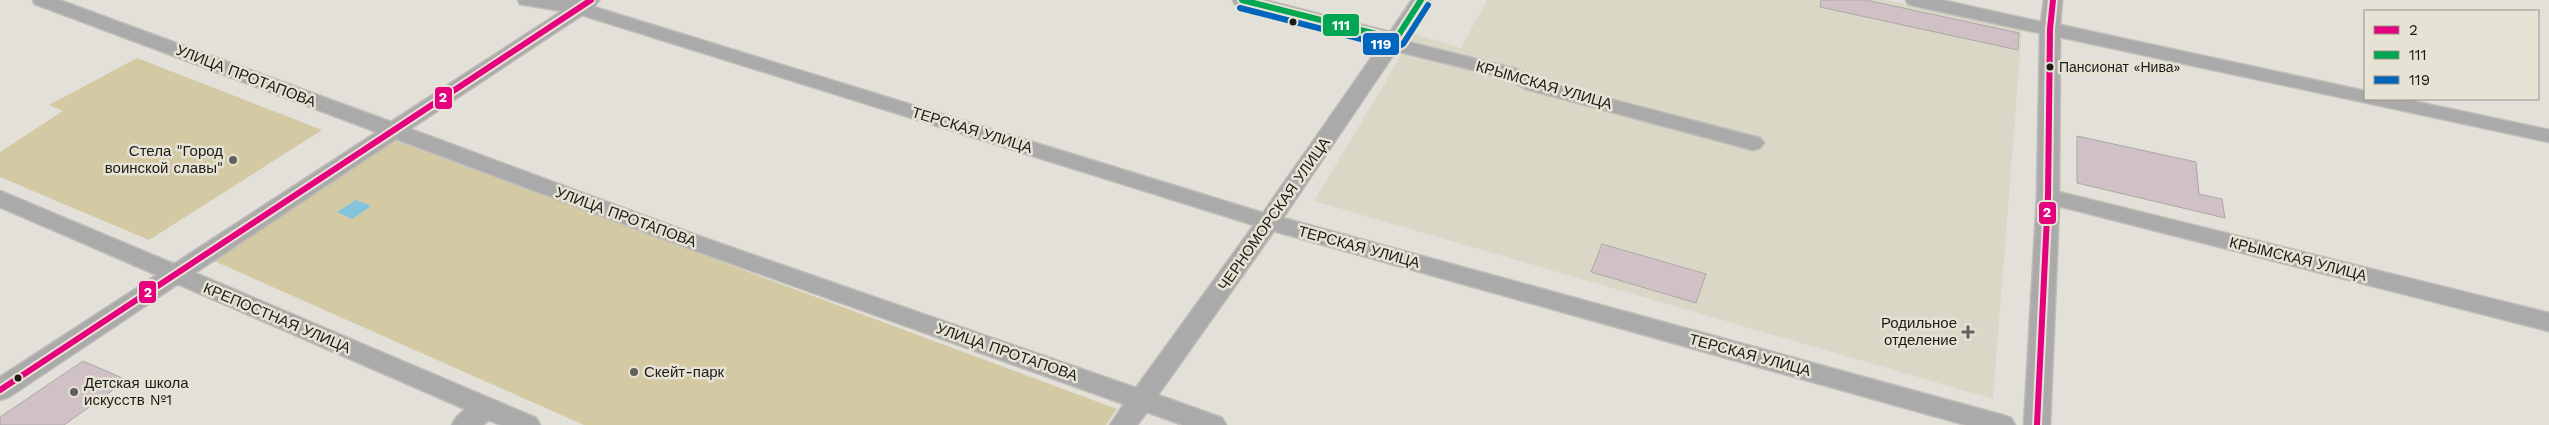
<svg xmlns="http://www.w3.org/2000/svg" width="2549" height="425" viewBox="0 0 2549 425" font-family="'Work Sans',sans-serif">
<rect width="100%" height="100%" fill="#e2e0d8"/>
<!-- built -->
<path fill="#dbd7c7" d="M 1487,0 L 1886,0 L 2022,29 L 1993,399 L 1314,201 L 1414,34 L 1461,48 Z"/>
<!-- green -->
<g fill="#d3c9a2">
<path d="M 137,58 L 322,130 L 149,240 L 0,177 L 0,152 L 63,111 L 49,105 Z"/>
<path d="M 391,139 L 1117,409 L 1106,425 L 584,425 L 212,260 Z"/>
</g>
<!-- water -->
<path fill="#84c3dc" d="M 356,200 L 371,206 L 352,219 L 337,212 Z"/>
<!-- building -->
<g fill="#cfc1c6" stroke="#aca8a6">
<path d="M 1821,0 L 1866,0 L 2019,33 L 2018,50 L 1820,7 Z"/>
<path d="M 2077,136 L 2196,162 L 2199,194 L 2222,199 L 2225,218 L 2077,183 Z"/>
<path d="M 1602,244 L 1706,274 L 1696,303 L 1591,272 Z"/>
<path d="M 83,361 L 127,380 L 64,425 L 0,425 L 0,417 Z"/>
</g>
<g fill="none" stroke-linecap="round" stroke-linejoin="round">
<!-- minor casing -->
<g stroke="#bebcb6" stroke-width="3">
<g id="minor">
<path d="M 33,0 L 59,0 L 391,122 L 562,11 L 520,4 L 518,0 L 599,0 L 594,7 L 1263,213 L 1383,41 L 1235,4 L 1233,0 L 1264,0 L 1390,32 L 1412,0 L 1430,0 L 1404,41 L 1516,69 L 1540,81 L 1760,138 L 1764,143 L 1760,148 L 1753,150 L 1526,89 L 1502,77 L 1396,51 L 1283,218 L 2002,415 L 2011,418 L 2015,425 L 1966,425 L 1274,231 L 1158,395 L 1222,418 L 1226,425 L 1183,425 L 1147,412 L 1137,425 L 1110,425 L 1124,404 L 688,248 L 396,139 L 195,273 L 536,418 L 540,425 L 501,425 L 489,420 L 483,425 L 452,425 L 456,418 L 465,409 L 178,284 L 9,397 L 0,400 L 0,377 L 157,275 L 0,207 L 0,191 L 174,264 L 377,132 L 35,4 ZM 582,15 L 1254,225 L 1136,388 L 704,238 L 410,129 Z"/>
<path d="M 1906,0 L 1941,0 L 2041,22 L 2044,0 L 2062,0 L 2060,25 L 2365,91 L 2365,99 L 2403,99 L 2549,130 L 2549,142 L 2060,37 L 2059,192 L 2549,313 L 2549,331 L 2059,206 L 2050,425 L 2024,425 L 2037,196 L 2040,33 L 1915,6 L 1908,4 Z"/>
</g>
</g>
<!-- minor -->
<use href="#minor" fill="#abaaab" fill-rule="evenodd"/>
<!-- bus-1 casing -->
<g stroke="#e6e2d4" stroke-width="10">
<g id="bus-1">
<path d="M 0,390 L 591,0"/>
<path d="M 2037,425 L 2048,196 L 2050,29 L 2053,0"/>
</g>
</g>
<!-- bus-2 casing -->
<g stroke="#e6e2d4" stroke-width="10">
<path id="bus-2" d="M 1242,0 L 1396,39 L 1421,0"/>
</g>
<!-- bus-3 casing -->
<g stroke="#e6e2d4" stroke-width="10">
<path id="bus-3" d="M 1240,8 L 1396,48 L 1403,44 L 1428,5"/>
</g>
<!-- bus-1 -->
<use href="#bus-1" stroke="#e5007d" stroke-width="6"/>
<!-- bus-2 -->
<use href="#bus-2" stroke="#00a651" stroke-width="6"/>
<!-- bus-3 -->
<use href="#bus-3" stroke="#0065bd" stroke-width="6"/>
</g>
<!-- markers -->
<g fill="#1c1b16" stroke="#e6e2d4" stroke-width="2">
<circle cx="1293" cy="22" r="4.5"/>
<circle cx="2050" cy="67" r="4.5"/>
<circle cx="18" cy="378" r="4.5"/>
</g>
<g fill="#61605a" stroke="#e6e2d4" stroke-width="2">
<circle cx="233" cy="160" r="5"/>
<path d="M1965.5 324.5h5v5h5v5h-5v5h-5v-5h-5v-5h5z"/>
<circle cx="634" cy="372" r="5"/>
<circle cx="74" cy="392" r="5"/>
</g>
<g text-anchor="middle" stroke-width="5" stroke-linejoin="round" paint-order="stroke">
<!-- bus labels -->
<g font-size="14" fill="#1c1b16" stroke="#e6e2d4" text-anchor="start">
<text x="2059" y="72">Пансионат «Нива»</text>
</g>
<!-- street labels -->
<g font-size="15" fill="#1c1b16" stroke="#e6e2d4">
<text transform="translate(246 76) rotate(21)" y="5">УЛИЦА ПРОТАПОВА</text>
<text transform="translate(1544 85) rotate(16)" y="5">КРЫМСКАЯ УЛИЦА</text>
<text transform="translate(972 130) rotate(17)" y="5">ТЕРСКАЯ УЛИЦА</text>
<text transform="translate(1274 214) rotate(-55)" y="5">ЧЕРНОМОРСКАЯ УЛИЦА</text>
<text transform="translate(626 217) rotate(20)" y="5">УЛИЦА ПРОТАПОВА</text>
<text transform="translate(1359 247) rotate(15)" y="5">ТЕРСКАЯ УЛИЦА</text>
<text transform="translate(2298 259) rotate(14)" y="5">КРЫМСКАЯ УЛИЦА</text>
<text transform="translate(277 318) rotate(23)" y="5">КРЕПОСТНАЯ УЛИЦА</text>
<text transform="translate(1007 352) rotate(19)" y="5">УЛИЦА ПРОТАПОВА</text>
<text transform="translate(1750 355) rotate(15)" y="5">ТЕРСКАЯ УЛИЦА</text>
</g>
<!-- poi labels -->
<g font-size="15" fill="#1c1b16" stroke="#e6e2d4" text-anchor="end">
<text x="223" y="156">Стела "Город<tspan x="223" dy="17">воинской славы"</tspan></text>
<text x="1957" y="328">Родильное<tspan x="1957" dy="17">отделение</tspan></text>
<text x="644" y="377" text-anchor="start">Скейт-парк</text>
<text x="84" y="388" text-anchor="start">Детская школа<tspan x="84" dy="17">искусcтв №1</tspan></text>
</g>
</g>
<g stroke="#e6e2d4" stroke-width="2">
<rect x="1322" y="13" width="38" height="24" rx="5" fill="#00a651"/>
<rect x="1362" y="32" width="38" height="24" rx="5" fill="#0065bd"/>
<rect x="434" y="86" width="19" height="24" rx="5" fill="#e5007d"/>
<rect x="2038" y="201" width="19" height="24" rx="5" fill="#e5007d"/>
<rect x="138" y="280" width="19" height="24" rx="5" fill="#e5007d"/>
</g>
<g font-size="14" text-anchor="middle" font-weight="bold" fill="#fff">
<text x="1341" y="30">111</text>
<text x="1381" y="49">119</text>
<text x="443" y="102">2</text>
<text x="2047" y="217">2</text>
<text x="148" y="297">2</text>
</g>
<!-- legend -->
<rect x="2364" y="10" width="175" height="90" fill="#e6e2d4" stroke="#959288"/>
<rect x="2374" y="26" width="25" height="8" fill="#e5007d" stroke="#959288"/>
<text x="2409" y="35" font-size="15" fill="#1c1b16">2</text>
<rect x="2374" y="51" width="25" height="8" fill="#00a651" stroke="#959288"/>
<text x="2409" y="60" font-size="15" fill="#1c1b16">111</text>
<rect x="2374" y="76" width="25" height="8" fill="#0065bd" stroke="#959288"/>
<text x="2409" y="85" font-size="15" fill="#1c1b16">119</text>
</svg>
